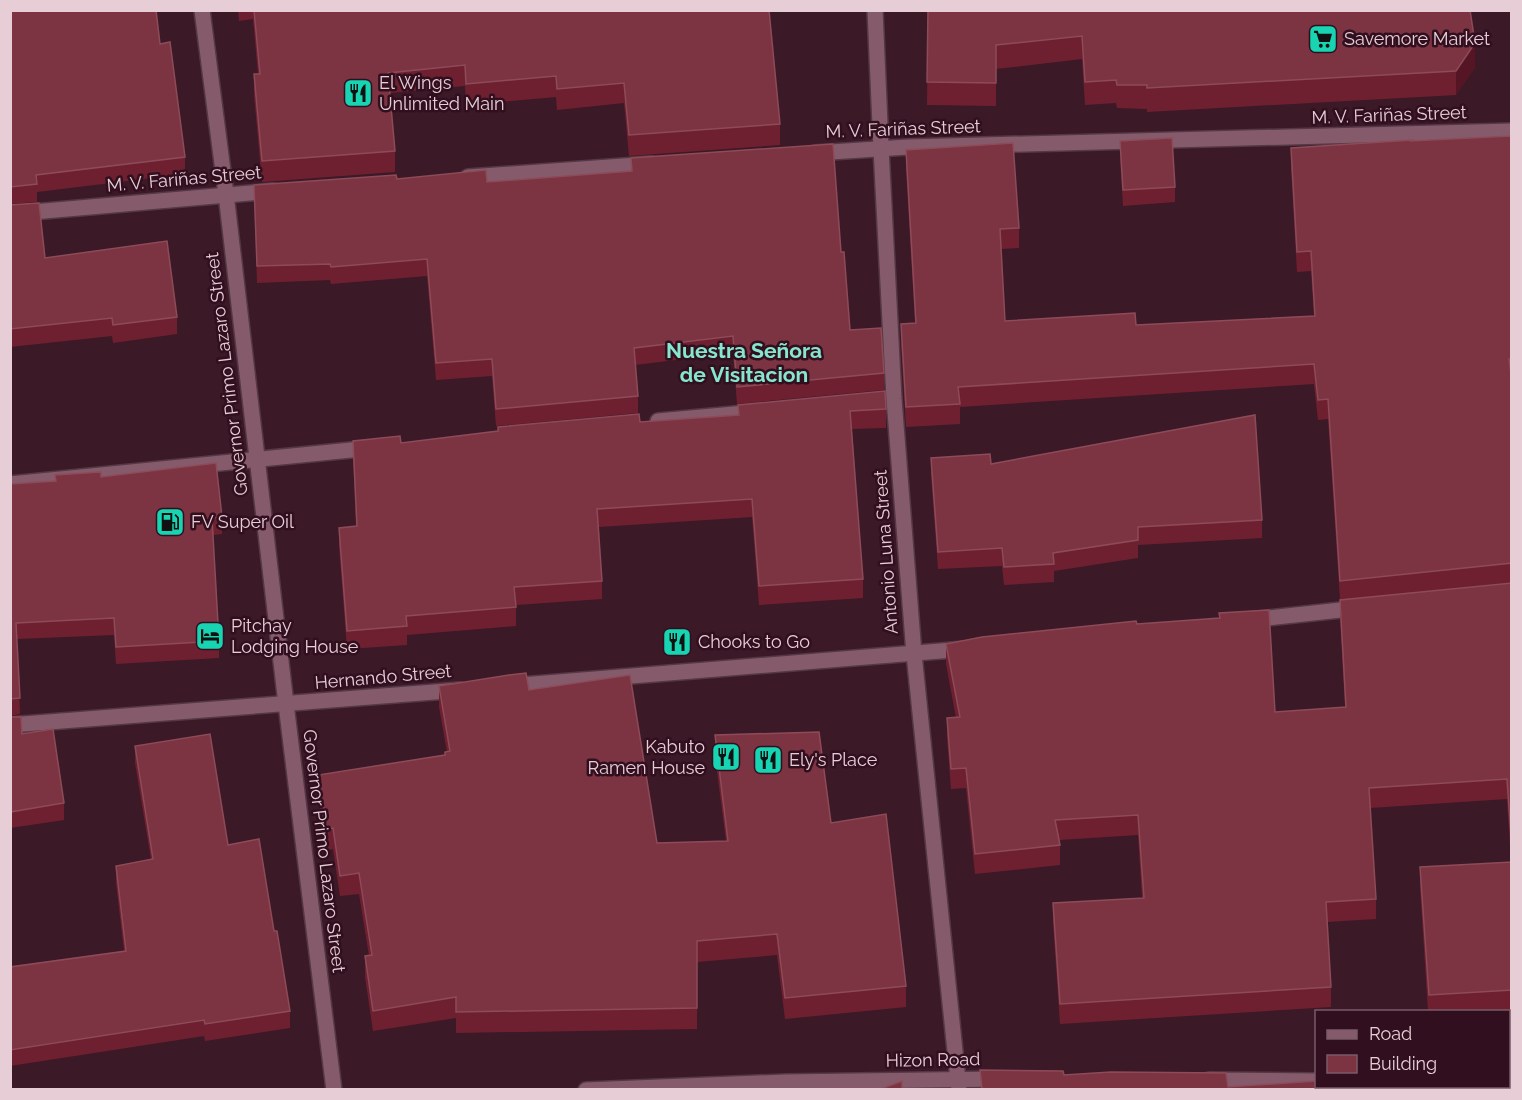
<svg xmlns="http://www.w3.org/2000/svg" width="1522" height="1100" viewBox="0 0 1522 1100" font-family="Raleway,sans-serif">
<rect width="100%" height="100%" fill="#3c1927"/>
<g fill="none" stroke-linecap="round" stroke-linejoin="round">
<!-- minor casing -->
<g stroke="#543843" stroke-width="18">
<g id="minor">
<path d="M 202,10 L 226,194 L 286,704 L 334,1090"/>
<path d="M 875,10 L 881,148 L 894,399 L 914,654 L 959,1090"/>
<path d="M 815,153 L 908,147 L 1512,131"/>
<path d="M 468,177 L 651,164"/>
<path d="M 10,214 L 273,191"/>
<path d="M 658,421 L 756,412"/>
<path d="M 10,484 L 371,448"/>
<path d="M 1249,620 L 1359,608"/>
<path d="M 508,686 L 965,649"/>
<path d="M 10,725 L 460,690"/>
<path d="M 1209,1080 L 1316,1081"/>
<path d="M 586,1090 L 785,1082 L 999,1079"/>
</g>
</g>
<!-- minor -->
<use href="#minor" stroke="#855b6b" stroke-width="15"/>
</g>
<!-- wall -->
<g fill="#6f2030">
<path d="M 10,10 L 160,44 L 185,157 L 185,174 L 37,192 L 37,202 L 10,204 Z"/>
<path d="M 238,10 L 769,10 L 780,124 L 780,145 L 629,156 L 624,103 L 557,110 L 556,97 L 466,105 L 465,86 L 390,93 L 395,151 L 395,172 L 262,182 L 254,95 L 254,74 L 258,74 L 253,19 L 239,21 Z"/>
<path d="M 928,10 L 1475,67 L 1456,95 L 1147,112 L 1147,109 L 1117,108 L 1116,103 L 1085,105 L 1082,59 L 996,69 L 996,106 L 927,105 Z"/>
<path d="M 1512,136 L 1512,1010 L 1489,1011 L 1428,1011 L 1420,887 L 1420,867 L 1511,862 L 1507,799 L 1370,808 L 1376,899 L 1376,919 L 1327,922 L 1331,987 L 1331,1007 L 1060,1024 L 1053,923 L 1053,903 L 1142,898 L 1138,835 L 1059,840 L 1060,845 L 1060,865 L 975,874 L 966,788 L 951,789 L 947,738 L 947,718 L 956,718 L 946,664 L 946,644 L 1137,624 L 1275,712 L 1345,707 L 1340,620 L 1340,600 L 1328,419 L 1318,420 L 1314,384 L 960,407 L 960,424 L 906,427 L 901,344 L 901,324 L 915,323 L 906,170 L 906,150 L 1019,228 L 1019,248 L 1001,249 L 1005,321 L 1136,325 L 1314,316 L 1311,271 L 1297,272 L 1291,168 L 1291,148 Z"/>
<path d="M 1120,141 L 1175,187 L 1175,202 L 1123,206 L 1120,157 Z"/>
<path d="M 631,158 L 841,252 L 850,330 L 884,373 L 884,390 L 737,404 L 733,353 L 635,365 L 638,396 L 638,413 L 496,426 L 492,376 L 436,380 L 427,276 L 331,284 L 330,280 L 257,283 L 254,185 L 397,179 L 487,182 L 631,171 Z"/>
<path d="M 10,205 L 45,258 L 177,317 L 177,334 L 113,343 L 112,336 L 10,347 Z"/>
<path d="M 738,405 L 886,409 L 886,428 L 852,429 L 863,579 L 863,598 L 759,605 L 752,517 L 599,527 L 602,581 L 602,599 L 516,605 L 516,626 L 407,635 L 407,645 L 347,649 L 339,546 L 339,528 L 356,527 L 353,459 L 353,441 L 401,443 L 640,422 L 738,415 Z"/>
<path d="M 931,458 L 991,464 L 1262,520 L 1262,538 L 1138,545 L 1138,558 L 1054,571 L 1054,582 L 1004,585 L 1002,566 L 938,569 L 931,475 Z"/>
<path d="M 101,477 L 222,517 L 222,534 L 213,535 L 219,641 L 219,658 L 116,664 L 114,635 L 17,639 L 20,714 L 10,716 L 10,484 L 55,481 Z"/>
<path d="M 439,686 L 529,690 L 657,843 L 726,841 L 715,756 L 715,735 L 831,823 L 906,986 L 906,1007 L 785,1019 L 777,955 L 697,962 L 697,1029 L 456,1033 L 456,1018 L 373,1031 L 365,977 L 365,956 L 369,956 L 359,894 L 340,896 L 333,849 L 327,850 L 318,795 L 318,775 L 445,755 L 447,752 L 439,707 Z"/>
<path d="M 10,717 L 22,734 L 64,803 L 64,820 L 10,828 Z"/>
<path d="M 135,746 L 228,845 L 274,931 L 290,1011 L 290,1028 L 205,1041 L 204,1036 L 10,1066 L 10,967 L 124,951 L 116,883 L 116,866 L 151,859 L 135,763 Z"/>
</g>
<!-- shaded-wall -->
<path fill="#551525" d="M 1475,43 L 1475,67 L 1456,95 L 1456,71 Z"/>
<!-- building -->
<g fill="#7c3342" stroke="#8d4b59" stroke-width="1.5">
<path d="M 10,10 L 156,10 L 160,44 L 170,42 L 185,157 L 36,175 L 37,184 L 10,187 Z"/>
<path d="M 254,10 L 769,10 L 780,124 L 629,135 L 624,83 L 557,89 L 556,76 L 466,84 L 465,65 L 388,73 L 395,151 L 262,161 L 254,74 L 260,74 Z"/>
<path d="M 928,10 L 1470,10 L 1475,43 L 1456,71 L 1147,88 L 1147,85 L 1117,85 L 1116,80 L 1085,82 L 1082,36 L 996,45 L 996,83 L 927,82 Z"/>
<path d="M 1512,136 L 1512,358 L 1509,359 L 1512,381 L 1512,563 L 1340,581 L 1328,399 L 1318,400 L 1314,364 L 958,387 L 960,404 L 906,407 L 901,324 L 916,323 L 906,150 L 1013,143 L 1019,228 L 1000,229 L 1005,321 L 1135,313 L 1136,325 L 1315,316 L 1311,251 L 1297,252 L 1291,148 L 1412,140 L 1411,141 Z"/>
<path d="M 1172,138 L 1175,187 L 1123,190 L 1120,141 Z"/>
<path d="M 833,144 L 841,252 L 844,252 L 850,330 L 881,328 L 884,373 L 737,387 L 733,336 L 634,348 L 638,396 L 496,409 L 492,359 L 436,363 L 427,259 L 331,267 L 330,264 L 257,266 L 254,185 L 396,175 L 397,179 L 486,170 L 487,182 L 632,171 L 631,158 Z"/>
<path d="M 39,203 L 45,258 L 167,241 L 177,317 L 113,325 L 112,318 L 10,329 L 10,205 Z"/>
<path d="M 885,391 L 886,409 L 850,411 L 863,579 L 759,586 L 752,499 L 597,509 L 602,581 L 514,587 L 516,607 L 406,616 L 407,626 L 347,631 L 339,528 L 357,526 L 353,441 L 400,436 L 401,443 L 498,431 L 498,427 L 639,414 L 640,422 L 739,415 L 738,405 Z"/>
<path d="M 1255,415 L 1262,520 L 1138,527 L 1138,540 L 1053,553 L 1054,564 L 1004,567 L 1002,548 L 938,552 L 931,458 L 990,454 L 991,464 Z"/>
<path d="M 216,463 L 222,517 L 212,518 L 219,641 L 116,647 L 114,618 L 16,623 L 20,698 L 10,699 L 10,484 L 56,481 L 55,475 L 101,472 L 101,477 Z"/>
<path d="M 1512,583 L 1512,851 L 1507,779 L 1369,788 L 1376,899 L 1326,902 L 1331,987 L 1060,1004 L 1053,903 L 1144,898 L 1138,815 L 1055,820 L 1060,845 L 975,854 L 966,768 L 951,769 L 947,718 L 960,717 L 946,644 L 982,637 L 1136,621 L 1137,624 L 1220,618 L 1219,613 L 1269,610 L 1275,712 L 1346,707 L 1340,600 Z"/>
<path d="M 526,673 L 529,690 L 630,675 L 657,843 L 728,841 L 715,735 L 819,732 L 831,823 L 886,814 L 906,986 L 785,998 L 777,934 L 697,941 L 697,1008 L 456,1012 L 456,997 L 373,1011 L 365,956 L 372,955 L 359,873 L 340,876 L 333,828 L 327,829 L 318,775 L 445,755 L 445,752 L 450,751 L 439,686 L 509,675 Z"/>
<path d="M 10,717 L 21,717 L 22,734 L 53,729 L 64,803 L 10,812 Z"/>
<path d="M 210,734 L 228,845 L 259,839 L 274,931 L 277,931 L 290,1011 L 205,1024 L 204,1020 L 10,1050 L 10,967 L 126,951 L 116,866 L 153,859 L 135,746 Z"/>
<path d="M 1512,862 L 1512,990 L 1429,995 L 1420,867 Z"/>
<path d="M 980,1070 L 1063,1071 L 1064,1075 L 1111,1072 L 1226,1073 L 1228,1087 L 1317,1081 L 1317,1086 L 1509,1086 L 1509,1075 L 1512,1074 L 1512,1089 L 982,1089 Z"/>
<path d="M 902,1081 L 902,1089 L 881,1089 Z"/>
</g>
<!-- icons -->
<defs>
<g id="supermarket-square" transform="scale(1.5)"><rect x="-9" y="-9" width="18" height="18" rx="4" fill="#17d5b2" stroke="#310f1e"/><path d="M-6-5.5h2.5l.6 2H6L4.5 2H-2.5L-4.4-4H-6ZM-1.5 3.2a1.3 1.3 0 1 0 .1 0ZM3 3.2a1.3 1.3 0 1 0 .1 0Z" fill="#111"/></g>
<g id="restaurant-square" transform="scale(1.5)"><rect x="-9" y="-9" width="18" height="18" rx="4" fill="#17d5b2" stroke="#310f1e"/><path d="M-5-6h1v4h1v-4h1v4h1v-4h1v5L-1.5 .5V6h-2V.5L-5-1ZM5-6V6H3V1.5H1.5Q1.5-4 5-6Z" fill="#111"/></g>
<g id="fuel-square" transform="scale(1.5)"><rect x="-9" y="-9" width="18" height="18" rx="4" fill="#17d5b2" stroke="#310f1e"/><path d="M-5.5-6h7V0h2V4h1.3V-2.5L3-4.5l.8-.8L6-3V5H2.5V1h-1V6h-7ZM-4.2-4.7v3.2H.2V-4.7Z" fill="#111"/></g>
<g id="hotel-square" transform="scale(1.5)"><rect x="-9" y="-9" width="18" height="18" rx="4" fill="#17d5b2" stroke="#310f1e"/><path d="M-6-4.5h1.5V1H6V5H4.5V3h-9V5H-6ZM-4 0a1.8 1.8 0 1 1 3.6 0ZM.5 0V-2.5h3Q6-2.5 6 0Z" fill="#111"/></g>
</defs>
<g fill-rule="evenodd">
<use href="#supermarket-square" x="1323" y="39"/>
<use href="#restaurant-square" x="358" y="93"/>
<use href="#fuel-square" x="170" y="522"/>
<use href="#hotel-square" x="210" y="636"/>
<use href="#restaurant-square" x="677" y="642"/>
<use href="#restaurant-square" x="726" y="757"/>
<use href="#restaurant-square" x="768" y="760"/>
</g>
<g text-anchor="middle" stroke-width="5" stroke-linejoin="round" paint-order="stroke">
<!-- poi labels -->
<g font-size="18" fill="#e7ced6" stroke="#310f1e" text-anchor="start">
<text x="1344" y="45">Savemore Market</text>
<text x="379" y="89">El Wings<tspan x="379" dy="21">Unlimited Main</tspan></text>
<text x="191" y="528">FV Super Oil</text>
<text x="231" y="632">Pitchay<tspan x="231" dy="21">Lodging House</tspan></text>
<text x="698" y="648">Chooks to Go</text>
<text x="705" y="753" text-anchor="end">Kabuto<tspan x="705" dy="21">Ramen House</tspan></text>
<text x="789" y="766">Ely's Place</text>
</g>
<!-- street labels -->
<g font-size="18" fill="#e7ced6" stroke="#310f1e">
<text transform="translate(1389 115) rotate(-2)" y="6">M. V. Fariñas Street</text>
<text transform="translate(903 129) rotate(-2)" y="6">M. V. Fariñas Street</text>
<text transform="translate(184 179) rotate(-5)" y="6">M. V. Fariñas Street</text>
<text transform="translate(227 374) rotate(-97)" y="6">Governor Primo Lazaro Street</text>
<text transform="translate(886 552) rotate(-94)" y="6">Antonio Luna Street</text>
<text transform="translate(383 677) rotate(-5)" y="6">Hernando Street</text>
<text transform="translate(324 851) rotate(83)" y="6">Governor Primo Lazaro Street</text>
<text transform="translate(933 1060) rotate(-1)" y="6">Hizon Road</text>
</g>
<!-- quarter labels -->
<g font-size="21" font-weight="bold" fill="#86e7ce" stroke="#310f1e">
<text x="744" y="358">Nuestra Señora<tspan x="744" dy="24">de Visitacion</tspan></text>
</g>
</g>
<!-- border -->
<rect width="1522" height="1100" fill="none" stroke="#e7ced6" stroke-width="24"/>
<!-- legend -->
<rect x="1315" y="1010" width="195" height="78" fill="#310f1e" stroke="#7a5b68" stroke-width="1.5"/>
<rect x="1327" y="1030" width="30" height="9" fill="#855b6b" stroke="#7a5b68" stroke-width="1.5"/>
<text x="1369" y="1040" font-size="18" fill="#e7ced6">Road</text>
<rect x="1327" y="1055" width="30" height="18" fill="#7c3342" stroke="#7a5b68" stroke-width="1.5"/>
<text x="1369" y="1070" font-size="18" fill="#e7ced6">Building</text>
</svg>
